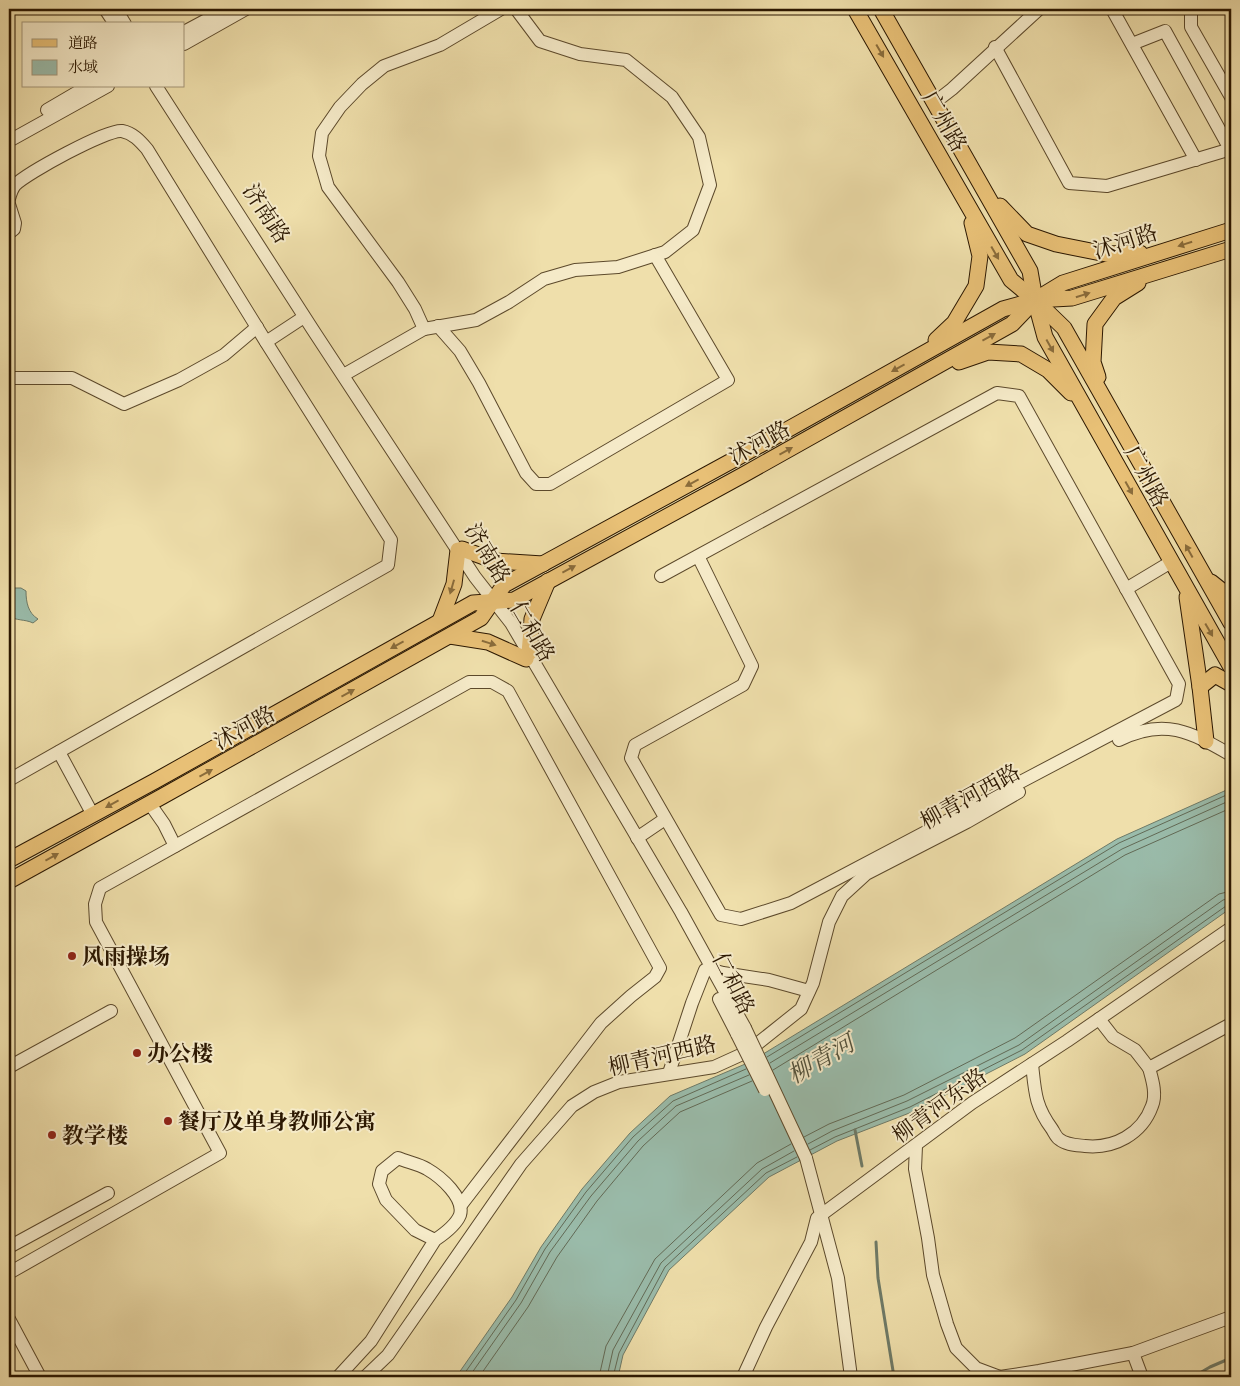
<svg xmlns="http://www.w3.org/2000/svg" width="1240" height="1386" viewBox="0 0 1240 1386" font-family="'EB Garamond','Noto Serif SC',serif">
<rect width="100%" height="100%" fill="#efdfab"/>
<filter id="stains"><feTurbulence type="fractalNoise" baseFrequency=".004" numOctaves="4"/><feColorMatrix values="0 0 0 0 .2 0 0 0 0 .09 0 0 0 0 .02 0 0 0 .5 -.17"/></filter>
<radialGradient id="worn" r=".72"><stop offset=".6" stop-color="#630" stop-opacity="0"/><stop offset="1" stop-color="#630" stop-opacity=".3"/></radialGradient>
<!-- water -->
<g fill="#9abcab" stroke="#6e7a67">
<path d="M 9,588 L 21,588 L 26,591 C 26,602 28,613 38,619 L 33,623 C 25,619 16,621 9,616 Z"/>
<path d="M 1231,788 L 1231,908 L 1025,1054 L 912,1112 L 837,1141 L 769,1177 L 669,1270 L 623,1355 L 618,1377 L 456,1377 L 512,1297 L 541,1247 L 582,1189 L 630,1133 L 670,1096 L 750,1062 L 1117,839 Z"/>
</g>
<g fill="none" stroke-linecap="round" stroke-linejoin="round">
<!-- shore -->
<g stroke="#626a56" stroke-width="1">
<path d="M 767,1057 L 1119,843 L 1231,793"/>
<path d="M 770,1063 L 1122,849 L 1231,800"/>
<path d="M 773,1070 L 1125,855 L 1231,808"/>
<path d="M 804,1137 L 829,1124 L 904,1095 L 1015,1038 L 1219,894 L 1231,891"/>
<path d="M 808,1144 L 832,1131 L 907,1101 L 1019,1045 L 1223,900 L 1231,898"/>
<path d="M 810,1150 L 835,1137 L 910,1107 L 1022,1050 L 1226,906 L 1231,905"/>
<path d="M 462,1377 L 516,1300 L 545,1249 L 586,1192 L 633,1137 L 673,1101 L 746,1069"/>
<path d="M 469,1377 L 521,1303 L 550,1252 L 591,1196 L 638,1141 L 676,1106 L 749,1075"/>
<path d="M 479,1377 L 528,1307 L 557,1257 L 597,1201 L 643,1146 L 680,1112 L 752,1081"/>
<path d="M 599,1377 L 606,1346 L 655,1259 L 757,1163 L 791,1144"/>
<path d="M 607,1377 L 613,1350 L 661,1263 L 762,1169 L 794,1151"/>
<path d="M 613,1377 L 619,1353 L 665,1267 L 766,1173 L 797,1157"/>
</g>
<!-- stream -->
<g stroke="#6e7a67" stroke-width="3">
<path d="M 855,1130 L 862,1166"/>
<path d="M 876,1242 L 878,1278 L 894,1377"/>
<path d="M 1193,1377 L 1210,1367 L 1231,1358"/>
</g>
<!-- minor casing -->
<g stroke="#5c492b" stroke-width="14">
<g id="minor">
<path d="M 105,9 L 115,24"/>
<path d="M 116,9 L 125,24"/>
<path d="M 1112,9 L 1196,160"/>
<path d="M 1191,9 L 1191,27 L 1231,97"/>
<path d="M 1230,9 L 1231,11"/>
<path d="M 184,32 L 227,9"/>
<path d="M 184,44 L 246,9"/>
<path d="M 1132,44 L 1165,31 L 1230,149"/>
<path d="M 995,47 L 1069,183 L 1107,186 L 1231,149"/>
<path d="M 156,86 L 313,330 L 475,577 L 511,623 L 681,912 L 745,1028"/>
<path d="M 934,103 L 952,89 L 1039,9"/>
<path d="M 47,110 L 88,86"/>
<path d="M 9,141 L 108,86"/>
<path d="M 9,199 C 10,195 12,189 15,185 C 27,173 107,129 122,131 C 133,133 140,141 147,149 L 266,342 L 391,540 L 388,565 L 9,780"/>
<path d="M 9,204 L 15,223 L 14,229 L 9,233"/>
<path d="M 438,326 L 460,351 L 479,383 L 526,473 L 536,484 L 550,484 L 728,380 L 655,255"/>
<path d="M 424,329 L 415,309 L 398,282 L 328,187 L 319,156 L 322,133 L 340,107 L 362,84 L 384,66 L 440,45 L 501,9"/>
<path d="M 266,342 L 304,317"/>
<path d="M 347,373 L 424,329 L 476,320 L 509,302 L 544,279 L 575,270 L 618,267 L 665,252 L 693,230 L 710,185 L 699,137 L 672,97 L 626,60 L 580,54 L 540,41 L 516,9"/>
<path d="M 9,378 L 72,378 L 124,404 L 179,380 L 224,355 L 257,327"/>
<path d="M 661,576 L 997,393 L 1019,396 L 1179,684 L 1176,700 L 791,903 L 741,919 L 721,915 L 631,758 L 635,745 L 743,685 L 752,666 L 698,556"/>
<path d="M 1126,589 L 1171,562"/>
<path d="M 1119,740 C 1164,717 1191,732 1231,755"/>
<path d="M 59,752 L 93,815"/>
<path d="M 150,804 L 164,824 L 175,846"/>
<path d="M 637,838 L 665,819"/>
<path d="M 712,970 L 723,973 L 769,980 L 809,991"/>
<path d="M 719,999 L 737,1034"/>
<path d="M 1099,1019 L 1113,1037 L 1135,1050 L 1149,1068 L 1231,1024"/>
<path d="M 1032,1064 C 1035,1092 1035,1106 1052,1129 C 1054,1132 1056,1137 1059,1139 C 1066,1145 1076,1145 1085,1146 C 1114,1149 1142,1134 1152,1106 C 1157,1094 1152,1079 1149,1068"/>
<path d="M 9,1067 L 111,1011"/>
<path d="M 669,1073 L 692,1003 L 705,970"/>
<path d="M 916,1146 L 915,1169 L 928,1238 L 933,1275 L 947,1324 L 956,1348 L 976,1368 L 1000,1377 L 1039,1371 L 1133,1353 L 1231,1317"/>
<path d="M 806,1158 L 838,1278 L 851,1377"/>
<path d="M 9,1247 L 108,1193"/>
<path d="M 9,1273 L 220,1153 L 96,922 L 95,904 L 100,888 L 469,682 L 492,682 L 508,691 L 660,968 L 655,977 L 631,996 L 601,1023 L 461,1205"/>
<path d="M 9,1319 L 40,1377"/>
<path d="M 1133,1353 L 1142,1377"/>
<path d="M 338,1377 L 371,1341 L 435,1240 C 444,1234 456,1225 460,1215 C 465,1198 441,1177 427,1169 C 419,1164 407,1162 398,1158 L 382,1171 L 379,1184 L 386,1200 L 415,1230 L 435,1240"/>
<path d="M 365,1377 L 388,1355 L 521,1164 L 572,1106 L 594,1092 L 619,1082 L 714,1067 L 747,1052 L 801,1009 L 813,983 L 829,922 L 842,896 L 866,874 L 967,822 L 1019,792"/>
<path d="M 743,1377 L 766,1327 L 811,1242 L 817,1218 L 972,1103 L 1067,1041 L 1231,928"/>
</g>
</g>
<!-- major casing -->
<g stroke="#2b1700" stroke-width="17">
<g id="major">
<path d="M 855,9 L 1011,280 L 1035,300 L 1064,328 L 1231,623"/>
<path d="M 881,9 L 1030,271 L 1035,300 L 1045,337 L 1231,667"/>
<path d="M 1000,206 L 1027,234 L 1056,244 L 1106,254 L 1140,253"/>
<path d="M 936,340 L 954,323 L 976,286 L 980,256 L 972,223"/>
<path d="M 959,362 L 988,352 L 1021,354 L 1048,370 L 1071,393"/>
<path d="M 1098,377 L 1093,362 L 1095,324 L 1114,298 L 1138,283"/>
<path d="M 462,549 L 495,561 L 543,564"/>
<path d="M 1211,582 L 1231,598"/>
<path d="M 1187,597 L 1200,687 L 1206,741"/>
<path d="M 440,621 L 454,584 L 458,550"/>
<path d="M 450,636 L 488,642 L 526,659"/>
<path d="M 529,653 L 532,619 L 548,581"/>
<path d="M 1200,687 L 1215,675 L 1231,684"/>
<path d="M 9,860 L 155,781 L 473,603 L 514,600 L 743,475 L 1012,324 L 1035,300 L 1063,283 L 1231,230"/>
<path d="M 9,881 L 163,796 L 481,618 L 504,585 L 735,459 L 1003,309 L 1035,300 L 1072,298 L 1231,249"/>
</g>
</g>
<!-- minor -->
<use href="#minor" stroke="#f5eac8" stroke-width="12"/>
<!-- major -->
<use href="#major" stroke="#e8c076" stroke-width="15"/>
<!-- minor-bridge casing -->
<g stroke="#5c492b" stroke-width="14" stroke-linecap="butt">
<g id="minor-bridge">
<path d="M 745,1028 L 806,1158"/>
<path d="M 737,1034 L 765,1090"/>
</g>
</g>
<!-- minor-bridge -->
<use href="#minor-bridge" stroke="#f5eac8" stroke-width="12"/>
</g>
<!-- one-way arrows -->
<defs><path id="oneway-solid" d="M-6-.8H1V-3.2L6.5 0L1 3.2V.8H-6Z" transform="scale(1.25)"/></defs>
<g fill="#8a6c3b">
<use href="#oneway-solid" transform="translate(880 51) rotate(60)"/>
<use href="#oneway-solid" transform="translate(1185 244) rotate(163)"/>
<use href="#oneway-solid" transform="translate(995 253) rotate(60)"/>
<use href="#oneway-solid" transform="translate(1083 295) rotate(-18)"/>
<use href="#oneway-solid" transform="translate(989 337) rotate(-29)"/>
<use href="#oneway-solid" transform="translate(1050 346) rotate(61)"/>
<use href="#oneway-solid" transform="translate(898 368) rotate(151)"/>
<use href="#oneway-solid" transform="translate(786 451) rotate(-29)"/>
<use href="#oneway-solid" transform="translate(692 483) rotate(152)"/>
<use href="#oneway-solid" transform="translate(1129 488) rotate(61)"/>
<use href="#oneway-solid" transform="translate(1189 551) rotate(-119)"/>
<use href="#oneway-solid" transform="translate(569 569) rotate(-28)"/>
<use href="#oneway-solid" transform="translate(452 587) rotate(106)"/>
<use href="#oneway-solid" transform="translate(1209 630) rotate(60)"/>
<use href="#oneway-solid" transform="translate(489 643) rotate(17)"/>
<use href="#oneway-solid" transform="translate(397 645) rotate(151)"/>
<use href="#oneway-solid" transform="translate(348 693) rotate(-29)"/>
<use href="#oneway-solid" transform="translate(206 773) rotate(-29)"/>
<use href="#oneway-solid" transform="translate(112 804) rotate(151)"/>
<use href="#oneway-solid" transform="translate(52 857) rotate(-29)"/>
</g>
<!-- markers -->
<g fill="#8f2418" stroke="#f5eac8" stroke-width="2">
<circle cx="72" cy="956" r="5"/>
<circle cx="137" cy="1053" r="5"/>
<circle cx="168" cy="1121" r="5"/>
<circle cx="52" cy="1135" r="5"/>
</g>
<g text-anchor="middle" stroke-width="4" stroke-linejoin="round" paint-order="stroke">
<!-- street labels -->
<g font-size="22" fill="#2b1700" stroke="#f5eac8">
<text transform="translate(945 121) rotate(60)" y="8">广州路</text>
<text transform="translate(267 213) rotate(57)" y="8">济南路</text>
<text transform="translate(1125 241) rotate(-18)" y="8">沭河路</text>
<text transform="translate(759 442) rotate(-29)" y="8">沭河路</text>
<text transform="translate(1147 476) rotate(61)" y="8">广州路</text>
<text transform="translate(488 553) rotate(59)" y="8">济南路</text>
<text transform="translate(533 631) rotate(60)" y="8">仁和路</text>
<text transform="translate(244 727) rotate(-29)" y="8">沭河路</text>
<text transform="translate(970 796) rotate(-29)" y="8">柳青河西路</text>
<text transform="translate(734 983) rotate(63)" y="8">仁和路</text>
<text transform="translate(662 1055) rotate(-13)" y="8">柳青河西路</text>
<text transform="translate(939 1105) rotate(-36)" y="8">柳青河东路</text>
</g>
<!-- poi labels -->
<g font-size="22" font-weight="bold" fill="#2b1700" stroke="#f5eac8" text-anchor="start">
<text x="82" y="964">风雨操场</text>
<text x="147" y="1061">办公楼</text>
<text x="178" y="1129">餐厅及单身教师公寓</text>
<text x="62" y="1143">教学楼</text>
</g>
<!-- water labels -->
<g font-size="24" font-style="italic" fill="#52513c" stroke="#f5eac8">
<text transform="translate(821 1059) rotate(-30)" y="8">柳青河</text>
</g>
</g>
<!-- margin -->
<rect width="1240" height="1386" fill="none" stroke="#efdfab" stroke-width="30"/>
<rect x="10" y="10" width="1220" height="1366" fill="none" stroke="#2b1700" stroke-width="2.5"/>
<rect x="15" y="15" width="1210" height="1356" fill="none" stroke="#2b1700"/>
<!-- legend -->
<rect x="22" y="22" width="162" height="65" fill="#f5eac8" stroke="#a49678"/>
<rect x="32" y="39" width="25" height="8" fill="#e8c076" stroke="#a49678"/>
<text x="68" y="48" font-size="15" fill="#2b1700">道路</text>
<rect x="32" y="60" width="25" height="15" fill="#9abcab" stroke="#a49678"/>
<text x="68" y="72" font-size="15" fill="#2b1700">水域</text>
<rect width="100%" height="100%" filter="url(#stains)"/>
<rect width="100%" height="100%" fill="url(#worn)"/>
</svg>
